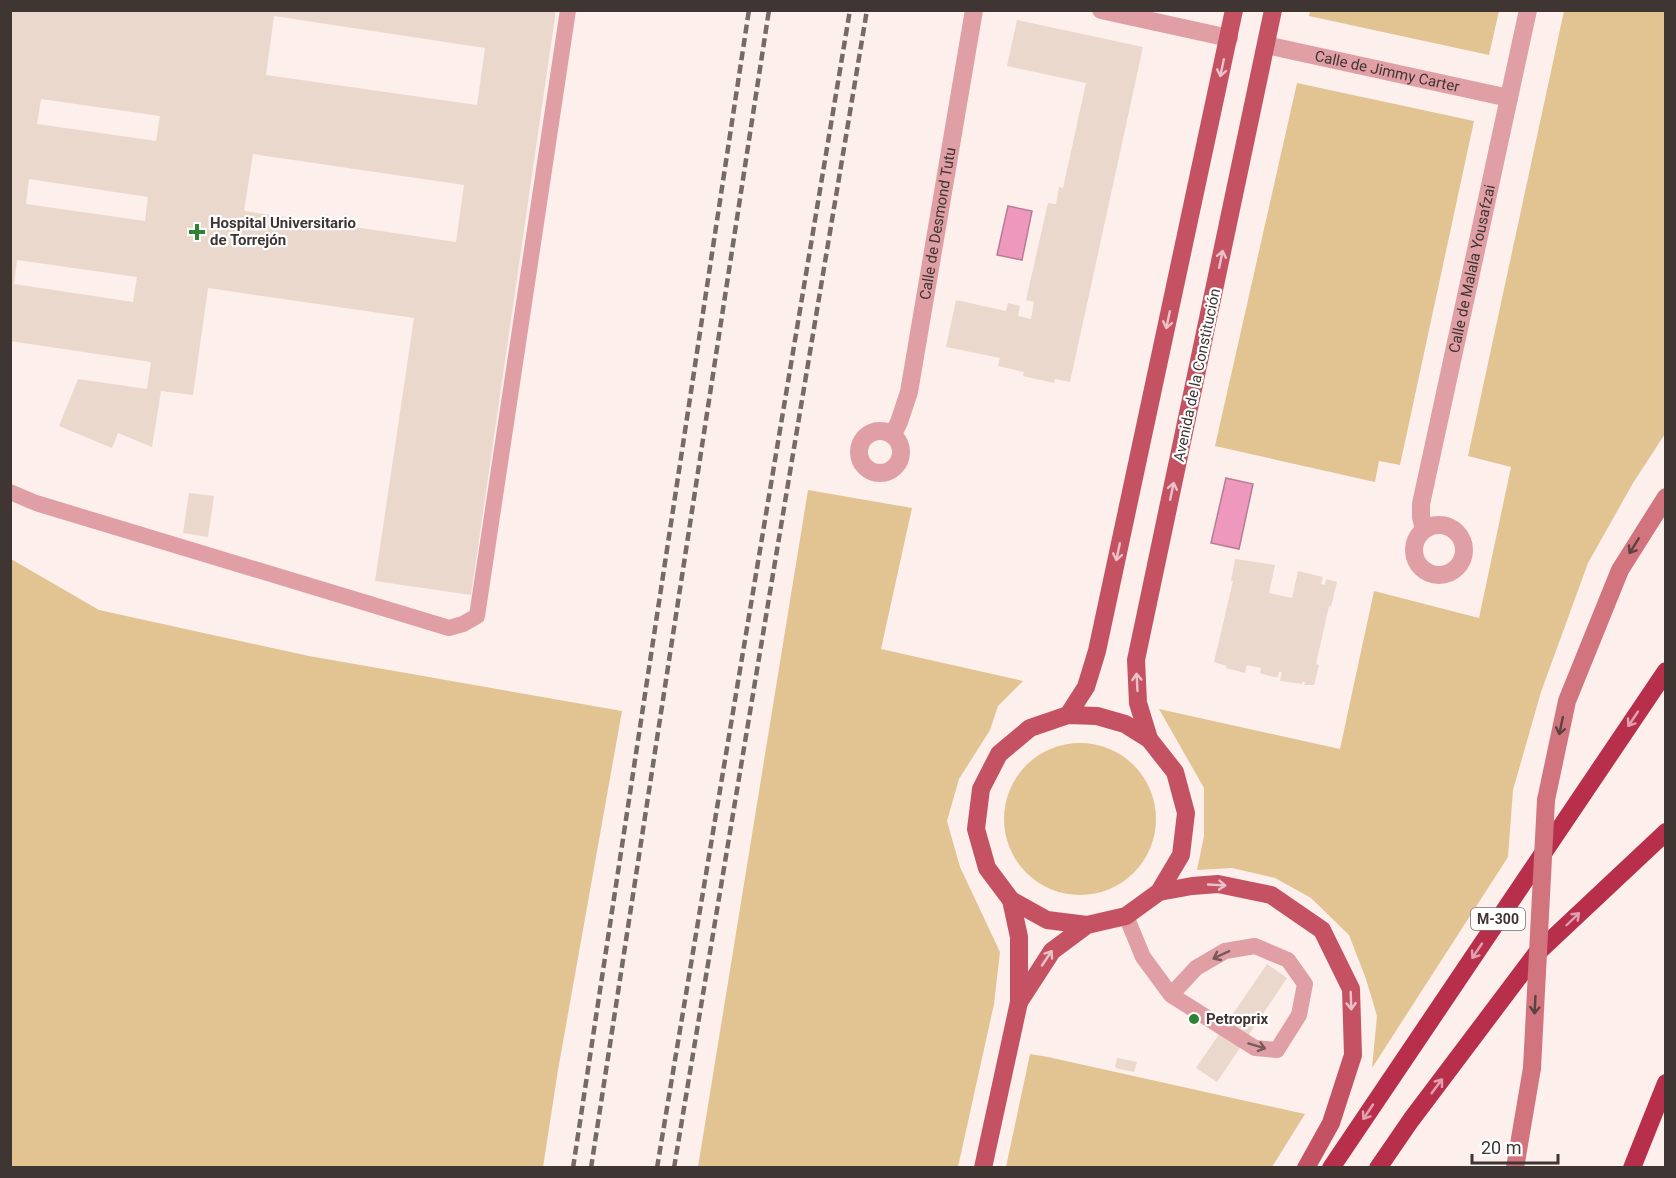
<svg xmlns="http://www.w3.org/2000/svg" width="1676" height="1178" viewBox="0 0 1676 1178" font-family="Roboto,sans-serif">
<rect width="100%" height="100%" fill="#fcefec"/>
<!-- green -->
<g fill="#e2c493">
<path d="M 1310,11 L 1499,10 L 1499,11 L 1489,55 L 1309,16 Z"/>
<path d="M 1564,11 L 1665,11 L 1665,434 L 1633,483 L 1588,563 L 1541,692 L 1513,790 L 1508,857 L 1372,1068 L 1377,1016 L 1366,979 L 1349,935 L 1311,898 L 1275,878 L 1232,868 L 1197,870 L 1204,836 L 1204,788 L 1159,709 L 1340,749 L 1374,591 L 1479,618 L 1511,467 L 1468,456 Z"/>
<path d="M 1297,83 L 1474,121 L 1400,465 L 1379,461 L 1375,482 L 1215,446 Z"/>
<path d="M 808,490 L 912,508 L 881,649 L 1023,681 L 998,706 L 990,730 L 959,779 L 947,821 L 960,867 L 1000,952 L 994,1004 L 958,1167 L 698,1167 Z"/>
<path d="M 11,559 L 99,610 L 309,656 L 622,711 L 558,1070 L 543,1167 L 11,1167 Z"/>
<circle cx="1080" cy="819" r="76"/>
<path d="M 1030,1054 L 1048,1057 L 1305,1114 L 1272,1167 L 1006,1167 Z"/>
</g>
<!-- water -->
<g fill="#ee98be" stroke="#ba7b95" stroke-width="1.5">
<path d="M 1008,206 L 1032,211 L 1022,260 L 997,255 Z"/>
<path d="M 1226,478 L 1253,484 L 1239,549 L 1211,543 Z"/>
</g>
<!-- building -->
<g fill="#ead8cc" fill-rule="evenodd">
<path d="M 10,10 L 556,10 L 471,595 L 375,581 L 414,318 L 208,288 L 193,395 L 161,391 L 152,447 L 118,433 L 112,448 L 59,426 L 78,379 L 147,389 L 151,362 L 10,341 ZM 274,16 L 485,48 L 477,105 L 266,75 ZM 41,99 L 160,116 L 156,141 L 37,124 ZM 253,154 L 464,185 L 456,242 L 244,211 ZM 29,179 L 148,197 L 145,221 L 26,204 ZM 17,260 L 137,277 L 133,302 L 14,284 Z"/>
<path d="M 1017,20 L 1143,47 L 1070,382 L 1055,379 L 1054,383 L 1023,376 L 1024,372 L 998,366 L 1000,358 L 946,347 L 956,300 L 1006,311 L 1008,303 L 1020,306 L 1018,316 L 1031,319 L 1034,302 L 1026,300 L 1048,203 L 1056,204 L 1059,187 L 1063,188 L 1086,83 L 1007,66 Z"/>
<path d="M 189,493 L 214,496 L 208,537 L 183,533 Z"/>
<path d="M 1235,559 L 1275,565 L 1269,593 L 1292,598 L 1298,571 L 1323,577 L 1321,584 L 1325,585 L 1326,579 L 1337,582 L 1331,607 L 1329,606 L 1316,664 L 1319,665 L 1314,685 L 1304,685 L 1305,682 L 1302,682 L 1302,684 L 1280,681 L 1282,672 L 1279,672 L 1278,677 L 1273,677 L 1260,673 L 1261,668 L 1247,665 L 1245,673 L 1226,668 L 1227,666 L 1214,662 L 1233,581 L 1231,581 Z"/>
<path d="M 1267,964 L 1287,978 L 1217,1082 L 1196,1068 Z"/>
<path d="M 1117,1058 L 1137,1062 L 1134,1072 L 1115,1068 Z"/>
</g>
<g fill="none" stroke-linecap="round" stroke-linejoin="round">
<!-- lane -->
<g stroke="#e09fa4" stroke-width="16">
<path d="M 10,492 L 36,503 L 449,628 L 463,624 L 477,616 L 568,10"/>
<path d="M 1126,916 L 1143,957 L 1171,995 L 1255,1048 L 1277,1050 L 1299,1015 L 1305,984 L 1288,960 L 1255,946 L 1225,951 L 1196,968 L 1171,995"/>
</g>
<!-- street -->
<g stroke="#e09fa4" stroke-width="18">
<path d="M 1101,10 L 1229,38"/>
<path id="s1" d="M 1266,45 L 1509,98"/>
<circle cx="880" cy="452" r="21"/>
<path id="s2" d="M 893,434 L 899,422 L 909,392 L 974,10"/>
<circle cx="1439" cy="550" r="25"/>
<path id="s3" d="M 1424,529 L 1421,517 L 1421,504 L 1528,10"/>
</g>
<!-- secondary -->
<g stroke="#d1747e" stroke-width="18">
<path d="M 1546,800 L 1567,701 L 1620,570 L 1666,497"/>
<path d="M 1515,1168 L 1532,1068"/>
</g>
<!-- primary -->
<g stroke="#c55263" stroke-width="18">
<path d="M 1068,715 L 1086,687 L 1097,651 L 1234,10"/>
<path d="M 1149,739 L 1138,703 L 1136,660 L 1273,10"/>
<path d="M 1159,892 L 1192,886 L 1218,884 L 1271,895 L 1322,930 L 1351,989 L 1353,1055 L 1331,1123 L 1306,1168"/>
<path d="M 1019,1002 L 1052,951 L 1087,925 L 1126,916 L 1159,892 L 1181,855 L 1186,813 L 1175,772 L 1149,739 L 1125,724 L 1097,716 L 1068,715 L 1030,728 L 999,754 L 981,789 L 976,829 L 987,868 L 1011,900 L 1047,920 L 1087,925"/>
<path d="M 983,1168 L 1019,1002 L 1019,937 L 1011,900"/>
</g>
<!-- highway -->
<g stroke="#b82f4c" stroke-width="18">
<path d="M 1331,1168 L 1666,671"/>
<path d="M 1378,1168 L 1411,1120 L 1536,954 L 1666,832"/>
<path d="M 1632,1168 L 1666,1083"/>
</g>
<!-- rail -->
<g stroke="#746a68" stroke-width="4.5" stroke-dasharray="9 4.5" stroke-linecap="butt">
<path d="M 573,1168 L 749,10"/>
<path d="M 591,1168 L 769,10"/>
<path d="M 657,1168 L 850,10"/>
<path d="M 674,1168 L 867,10"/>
</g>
<!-- secondary-bridge -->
<path stroke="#d1747e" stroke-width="18" d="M 1532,1068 L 1546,800"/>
</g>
<!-- one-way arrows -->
<defs><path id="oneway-shaft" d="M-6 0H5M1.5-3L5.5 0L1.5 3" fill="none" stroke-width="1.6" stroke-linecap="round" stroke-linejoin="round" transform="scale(1.5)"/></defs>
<g stroke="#ebc2c8">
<use href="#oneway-shaft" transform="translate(1222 68) rotate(102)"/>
<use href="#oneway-shaft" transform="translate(1221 259) rotate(-78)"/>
<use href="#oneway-shaft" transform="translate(1168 320) rotate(102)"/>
<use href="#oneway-shaft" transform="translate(1172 491) rotate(-78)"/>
<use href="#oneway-shaft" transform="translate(1118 552) rotate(102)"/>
<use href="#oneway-shaft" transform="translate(1137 682) rotate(-93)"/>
<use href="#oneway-shaft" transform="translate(1217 885) rotate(3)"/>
<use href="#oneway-shaft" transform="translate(1047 958) rotate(-56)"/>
<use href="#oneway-shaft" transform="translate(1351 1001) rotate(88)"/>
</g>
<g stroke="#5c4243">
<use href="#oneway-shaft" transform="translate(1634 546) rotate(122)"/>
<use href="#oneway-shaft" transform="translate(1561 726) rotate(102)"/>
<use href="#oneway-shaft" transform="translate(1535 1005) rotate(93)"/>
</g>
<g stroke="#dfa1ae">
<use href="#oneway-shaft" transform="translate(1633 719) rotate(124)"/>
<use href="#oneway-shaft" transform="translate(1573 919) rotate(-44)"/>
<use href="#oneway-shaft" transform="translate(1477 951) rotate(124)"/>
<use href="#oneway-shaft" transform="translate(1437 1086) rotate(-53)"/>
<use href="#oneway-shaft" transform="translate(1368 1112) rotate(124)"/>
</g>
<g stroke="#775b5b">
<use href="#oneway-shaft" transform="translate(1221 955) rotate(155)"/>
<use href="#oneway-shaft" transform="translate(1257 1046) rotate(17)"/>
</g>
<!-- markers -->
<g fill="#2c8331" stroke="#fff" stroke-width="2">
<path d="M194 223h6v6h6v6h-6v6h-6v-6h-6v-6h6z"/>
<circle cx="1194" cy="1019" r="6"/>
</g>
<g text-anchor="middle" stroke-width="4.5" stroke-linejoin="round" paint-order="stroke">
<!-- shield labels -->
<rect fill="#fff" stroke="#797271" stroke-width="1.5" x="1471" y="908" width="54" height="22" rx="4.5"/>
<g font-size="14" font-weight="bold" fill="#3f3634">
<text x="1498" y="924">M-300</text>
</g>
<!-- street labels -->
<g font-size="15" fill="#3f3634" stroke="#fff">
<text dy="5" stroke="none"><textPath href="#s1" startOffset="124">Calle de Jimmy Carter</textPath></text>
<text dy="5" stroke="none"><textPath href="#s2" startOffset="216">Calle de Desmond Tutu</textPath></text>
<text dy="5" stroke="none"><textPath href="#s3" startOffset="266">Calle de Malala Yousafzai</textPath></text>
<text transform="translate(1197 375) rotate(-78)" y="5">Avenida de la Constitución</text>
</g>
<!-- poi labels -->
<g font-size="15" font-weight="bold" fill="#3f3634" stroke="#fff" text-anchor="start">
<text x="210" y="228">Hospital Universitario<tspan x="210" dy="17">de Torrejón</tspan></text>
<text x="1206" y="1024">Petroprix</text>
</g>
</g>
<!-- border -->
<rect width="1676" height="1178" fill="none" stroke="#3f3634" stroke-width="24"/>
<!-- scale -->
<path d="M1472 1154v9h86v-9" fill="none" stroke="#3f3634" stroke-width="3"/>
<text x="1481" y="1154" font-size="18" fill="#3f3634" stroke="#ffffff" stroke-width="4.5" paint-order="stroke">20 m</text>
</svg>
